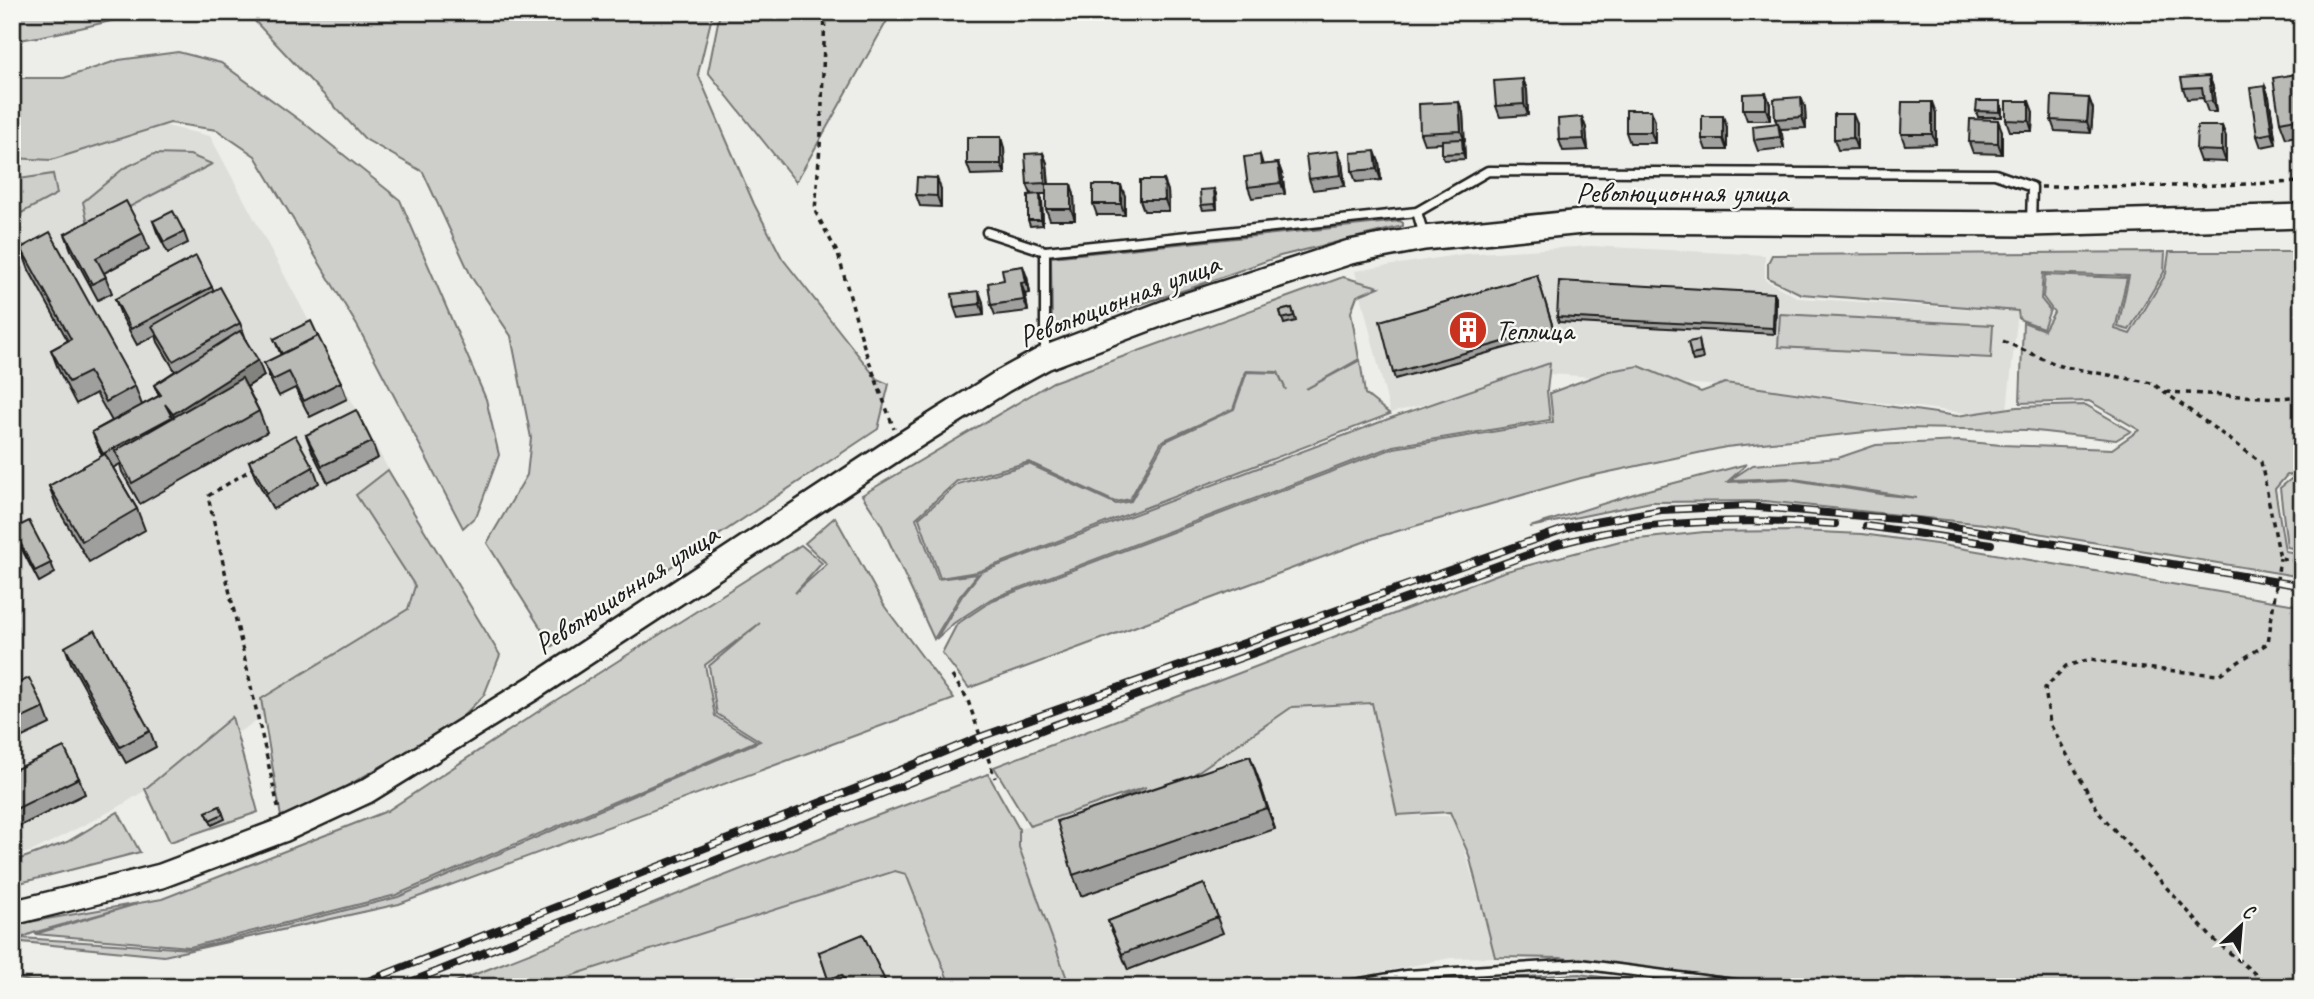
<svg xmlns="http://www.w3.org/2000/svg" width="2314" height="999" viewBox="0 0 2314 999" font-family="Caveat,sans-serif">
<rect width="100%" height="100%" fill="#edede9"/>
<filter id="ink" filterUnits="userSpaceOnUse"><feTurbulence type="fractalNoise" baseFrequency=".0143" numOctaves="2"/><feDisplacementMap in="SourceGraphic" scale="14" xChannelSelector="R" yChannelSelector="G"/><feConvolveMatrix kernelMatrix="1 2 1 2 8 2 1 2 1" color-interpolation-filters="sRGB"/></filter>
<g filter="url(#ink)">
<!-- built -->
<g fill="#ddddda">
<path d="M 158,124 L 210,136 L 450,585 L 433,611 L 117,808 L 33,851 L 12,857 L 12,154 Z"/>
<path d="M 1591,246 L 1765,255 L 1765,280 L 1799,298 L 2018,312 L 2006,418 L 1779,390 L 1551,374 L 1390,413 L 1355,271 L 1463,254 Z"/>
<path d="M 1372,703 L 1396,815 L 1455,816 L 1495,957 L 1450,958 L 1338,981 L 1296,987 L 1070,987 L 1019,847 L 1019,829 L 1190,777 L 1292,707 Z"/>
<path d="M 893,827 L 1027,987 L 497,987 Z"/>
</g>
<!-- green -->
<g fill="#cececb" stroke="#757574" stroke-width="2" fill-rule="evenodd">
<path d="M 12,12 L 152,12 C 105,21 59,35 12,41 Z"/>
<path d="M 177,12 L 713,12 L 698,74 L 754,204 L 782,258 L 877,379 L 889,384 L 878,429 L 552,646 L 487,543 L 527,475 L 531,438 L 511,336 L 472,278 L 423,172 L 365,139 L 252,18 Z"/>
<path d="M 720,12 L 892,12 L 796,182 L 708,72 Z"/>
<path d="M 178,52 L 221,63 L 309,127 L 400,200 L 486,399 L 499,455 L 477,515 L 463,528 L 358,327 L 255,156 L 217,130 L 170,123 L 51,160 L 12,158 L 12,78 L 64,78 L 119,60 Z"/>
<path d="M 154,154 L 190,155 L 212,164 L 89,228 L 83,202 L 124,168 Z"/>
<path d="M 53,174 L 57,194 L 12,218 L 12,180 Z"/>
<path d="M 1400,221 L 1403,223 L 1403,226 L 1280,256 L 1194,287 L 1099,318 C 1075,318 1077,331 1058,332 L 1052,326 L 1051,257 Z"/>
<path d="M 2165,252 L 2164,272 L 2129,330 L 2118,327 L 2129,276 L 2043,273 L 2041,299 L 2050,310 L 2043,328 L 2019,319 L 2018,311 L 1801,294 L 1768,278 L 1768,263 L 1772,255 Z"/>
<path d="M 2169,252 L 2302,252 L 2302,476 L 2287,475 L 2275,489 L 2285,551 L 2302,554 L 2302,577 L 1984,524 L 1765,501 L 1651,502 L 1530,527 L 1640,492 L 1747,464 L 1727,482 L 1788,479 L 1887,495 L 1917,498 L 1788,478 L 1730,480 L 1753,465 L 1838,458 L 1876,445 L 1959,441 L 2001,445 L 2112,449 L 2139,430 L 2089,401 L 2020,403 L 2023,322 L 2044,330 L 2054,312 L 2043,297 L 2045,275 L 2127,278 L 2115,329 L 2130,334 L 2166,274 Z"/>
<path d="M 1343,277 L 1379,287 L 1357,296 L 1351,312 L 1359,359 L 1306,389 L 1360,360 L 1365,394 L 1390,414 L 977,572 L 940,578 L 919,518 L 958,484 L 1029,464 L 1116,504 L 1131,501 L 1164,442 L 1234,409 L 1247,372 L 1278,373 L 1286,390 L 1278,372 L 1246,371 L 1233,409 L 1162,441 L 1130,499 L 1115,502 L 1029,462 L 957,481 L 916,518 L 938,579 L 978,574 L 960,596 L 934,639 L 881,524 L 862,495 L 1053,382 Z"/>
<path d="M 1780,314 L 1993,325 L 1991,358 L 1778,347 Z"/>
<path d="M 1550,363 L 1547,391 L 1550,420 L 1393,446 L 991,599 L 954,623 L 936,639 L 962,596 L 981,572 L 1391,418 Z"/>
<path d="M 1639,366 L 1701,392 L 1725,383 L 1957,416 L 2017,407 L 2086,405 L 2131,431 L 2116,440 L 2027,430 L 1903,428 L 1726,447 L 1581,478 L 1377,537 L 969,688 L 942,653 L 957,624 L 993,600 L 1394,448 L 1553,422 L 1550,393 L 1609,371 Z"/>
<path d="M 388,470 L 500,655 L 484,695 L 456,723 L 333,794 L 281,817 L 261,699 L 408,609 L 415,586 L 356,495 Z"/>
<path d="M 2291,479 L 2302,480 L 2302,550 L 2287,547 L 2280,488 Z"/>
<path d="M 835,517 L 885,607 L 954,699 L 399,904 L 164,956 L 12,941 L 12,925 L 162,899 L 387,811 L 542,709 L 801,545 L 822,563 L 795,593 L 827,564 L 805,543 ZM 760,623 L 709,666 L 717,714 L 760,741 L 398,897 L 191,949 L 21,938 L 33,933 L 137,904 L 35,934 L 190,947 L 396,895 L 756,741 L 715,716 L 705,665 Z"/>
<path d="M 1798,531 L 1862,534 L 1936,544 L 2302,606 L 2302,987 L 1809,987 L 1560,958 L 1495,957 L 1469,855 L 1450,812 L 1397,815 L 1372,703 L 1292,707 L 1190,777 L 1119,799 L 1146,787 L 1030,826 L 994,767 L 1503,572 L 1620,541 L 1704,532 Z"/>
<path d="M 232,717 L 258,812 L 170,842 L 145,789 Z"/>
<path d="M 988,774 L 1019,829 L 1019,847 L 1070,987 L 951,987 L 906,874 L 895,871 L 536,987 L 443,987 L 868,819 Z"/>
<path d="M 118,812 L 140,852 L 12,885 L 12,862 L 67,842 Z"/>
<path d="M 1579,974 L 1675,987 L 1394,987 L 1413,983 Z"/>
<path d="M 12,977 L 29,981 L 124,983 L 108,987 L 12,987 Z"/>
</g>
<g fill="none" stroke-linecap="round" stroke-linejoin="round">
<!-- lane casing -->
<g stroke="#1c1c1c" stroke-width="13">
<g id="lane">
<path d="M 1417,212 L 1424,235"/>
<path d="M 987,232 L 1045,251"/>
<path d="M 1045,355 L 1045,251 L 1417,212 L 1488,171 L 1995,174 L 2032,187 L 2031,223"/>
<path d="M 1337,987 L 1407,975 L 1580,964 L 1756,987"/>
</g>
</g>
<!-- secondary casing -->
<g stroke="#1c1c1c" stroke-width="28">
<path id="secondary" d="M 12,913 L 161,876 L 283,830 L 367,791 L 533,688 L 900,446 L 1003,381 L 1045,358 L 1177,308 L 1350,252 L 1424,238 L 1592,221 L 2031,224 L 2302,216"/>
</g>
<!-- path -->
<g stroke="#1c1c1c" stroke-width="3.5" stroke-dasharray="5 5" stroke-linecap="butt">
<path d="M 825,12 L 821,133 L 815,211 L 838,254 L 865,350 L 894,429"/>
<path d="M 2041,187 L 2189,186 L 2302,182"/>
<path d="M 2003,341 L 2060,366 L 2152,383 L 2261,462 L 2280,558 L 2302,562"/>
<path d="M 2166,392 L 2281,398 L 2302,396"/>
<path d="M 255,467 L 208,496 L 279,811"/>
<path d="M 952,676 L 967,698 L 995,778"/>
<path d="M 2271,987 L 2212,938 L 2100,814 L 2050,724 L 2045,688 L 2066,666 L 2091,659 L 2132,667 L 2218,675 L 2268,643 L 2280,558"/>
</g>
<!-- lane -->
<use href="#lane" stroke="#f6f6f2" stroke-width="8"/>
<!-- secondary -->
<use href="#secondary" stroke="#f6f6f2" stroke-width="23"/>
<!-- rail casing -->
<g stroke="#1c1c1c" stroke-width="8">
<g id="rail">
<path d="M 1866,526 L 1991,544"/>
<path d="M 353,987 L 857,788 L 980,737 L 1573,526 L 1661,510 L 1748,506 L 1919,521 L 2302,586"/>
<path d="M 398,987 L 1054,725 L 1558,544 C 1578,539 1599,533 1621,530 C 1690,519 1765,520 1835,524"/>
</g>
</g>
<!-- rail -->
<use href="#rail" stroke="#f6f6f2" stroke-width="5" stroke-dasharray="16" stroke-linecap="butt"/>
</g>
<!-- wall -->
<g fill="#9f9f9d" stroke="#1c1c1c" stroke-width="2">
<path d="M 2302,73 L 2302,135 L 2286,138 L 2280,122 Z"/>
<path d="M 2209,76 L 2213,87 L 2216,112 L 2208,112 L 2203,98 L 2187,99 L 2183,88 Z"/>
<path d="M 1523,79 L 1527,90 L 1528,115 L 1500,117 L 1496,106 Z"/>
<path d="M 2265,86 L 2269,97 L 2276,144 L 2261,147 L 2257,136 Z"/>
<path d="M 1766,93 L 1770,104 L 1770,120 L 1747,120 L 1743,109 Z"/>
<path d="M 2089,98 L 2093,109 L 2091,133 L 2055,131 L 2051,120 Z"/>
<path d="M 1459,102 L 1463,113 L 1465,159 L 1444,160 L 1442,154 L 1442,143 L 1424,144 L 1420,133 Z"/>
<path d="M 1805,107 L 1806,128 L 1780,129 L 1784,148 L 1758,151 L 1754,140 L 1777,123 L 1775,119 Z"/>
<path d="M 2002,107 L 2002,117 L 1978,117 L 1976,111 Z"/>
<path d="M 2033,112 L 2032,131 L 2010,131 L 2006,120 Z"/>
<path d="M 1936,113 L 1936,144 L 1905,145 L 1901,134 Z"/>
<path d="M 1582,117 L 1586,128 L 1588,150 L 1563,151 L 1559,140 Z"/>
<path d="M 1655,121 L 1655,143 L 1630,143 L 1626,132 Z"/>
<path d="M 1857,124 L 1857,149 L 1838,150 L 1834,139 Z"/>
<path d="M 2222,126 L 2226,137 L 2226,162 L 2200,161 L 2196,150 Z"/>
<path d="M 1727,127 L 1727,150 L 1706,150 L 1702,139 Z"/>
<path d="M 2002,131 L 2002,154 L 1973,153 L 1969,142 Z"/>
<path d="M 1004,148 L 1005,174 L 971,175 L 967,164 Z"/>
<path d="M 1338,151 L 1342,162 L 1345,186 L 1313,190 L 1309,179 Z"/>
<path d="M 1043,153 L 1047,163 L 1049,184 L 1071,184 L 1074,195 L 1075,220 L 1050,220 L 1046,209 L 1046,194 L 1040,194 L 1042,200 L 1043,225 L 1030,226 L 1028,220 L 1031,194 L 1027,184 Z"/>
<path d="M 1260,155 L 1263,165 L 1278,163 L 1282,174 L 1285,194 L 1252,198 L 1248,187 Z"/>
<path d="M 1379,162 L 1381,180 L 1356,182 L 1352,171 Z"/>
<path d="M 1164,180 L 1168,191 L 1169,211 L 1144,211 L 1140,200 Z"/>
<path d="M 941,189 L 941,207 L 920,206 L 916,195 Z"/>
<path d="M 1214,189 L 1216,194 L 1217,209 L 1203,210 L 1201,205 Z"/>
<path d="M 1125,196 L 1125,215 L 1097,215 L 1093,204 Z"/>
<path d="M 153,221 L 184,232 L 188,243 L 168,253 L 157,232 Z"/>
<path d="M 143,233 L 149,249 L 104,273 L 112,293 L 98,300 L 71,250 L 65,234 Z"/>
<path d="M 21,248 L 135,386 L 142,405 L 159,396 L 154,385 L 175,371 L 158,342 L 156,335 L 137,345 L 121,315 L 115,299 L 212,287 L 214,291 L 240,323 L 246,339 L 245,339 L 264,376 L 247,387 L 259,411 L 267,432 L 140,504 L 122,472 L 120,464 L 113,468 L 137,509 L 145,530 L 89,562 L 57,507 L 49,486 L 102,456 L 92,432 L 112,421 L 96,393 L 76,404 L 59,371 L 51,350 L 68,341 L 29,270 Z"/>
<path d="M 1537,275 L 1555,334 L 1395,379 L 1393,373 Z"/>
<path d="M 1027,277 L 1030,293 L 1025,294 L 1028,311 L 995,315 L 991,305 Z"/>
<path d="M 1774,293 L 1776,298 L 1775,334 L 1559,322 L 1557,317 Z"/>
<path d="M 983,302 L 984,315 L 958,318 L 954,307 Z"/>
<path d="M 1292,308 L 1296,321 L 1284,324 L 1280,311 Z"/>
<path d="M 274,339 L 341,382 L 347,399 L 310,417 L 295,388 L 279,396 L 270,379 L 264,363 L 281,355 Z"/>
<path d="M 1699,340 L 1703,359 L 1693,361 L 1691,355 Z"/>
<path d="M 306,435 L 372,442 L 378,458 L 328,483 L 312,451 Z"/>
<path d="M 249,461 L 313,467 L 319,483 L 273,509 L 255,477 Z"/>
<path d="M 13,529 L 51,563 L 55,573 L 39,582 L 17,540 Z"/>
<path d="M 65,647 L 150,731 L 156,747 L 126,763 L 71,663 Z"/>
<path d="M 12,686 L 44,708 L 50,724 L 12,742 Z"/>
<path d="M 1250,756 L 1275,829 L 1081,896 L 1073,875 Z"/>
<path d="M 12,771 L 79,778 L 85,794 L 12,830 Z"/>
<path d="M 220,806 L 225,819 L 212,825 L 206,812 Z"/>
<path d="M 1204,884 L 1223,933 L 1128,970 L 1108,921 Z"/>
<path d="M 819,952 L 888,987 L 831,987 Z"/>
</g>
<!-- shaded-wall -->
<g fill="#82827f" stroke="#1c1c1c" stroke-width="2">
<path d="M 2209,76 L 2213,87 L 2216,112 L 2212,101 Z"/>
<path d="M 1523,79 L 1527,90 L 1528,115 L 1524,104 Z"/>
<path d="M 2265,86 L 2269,97 L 2276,144 L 2272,133 Z"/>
<path d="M 1766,93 L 1770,104 L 1770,120 L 1766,109 Z"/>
<path d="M 1801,97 L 1805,107 L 1806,128 L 1802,117 Z"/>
<path d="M 2089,98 L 2093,109 L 2091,133 L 2087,122 Z"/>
<path d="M 2000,101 L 2002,107 L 2002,117 L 2000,112 Z"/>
<path d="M 2029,101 L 2033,112 L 2032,131 L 2029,121 Z"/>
<path d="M 1459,102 L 1463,113 L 1465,142 L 1461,131 Z"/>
<path d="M 1932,102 L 1936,113 L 1936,144 L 1932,134 Z"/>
<path d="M 1651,110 L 1655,121 L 1655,143 L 1651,132 Z"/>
<path d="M 1853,114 L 1857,124 L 1857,149 L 1853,138 Z"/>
<path d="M 1723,116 L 1727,127 L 1727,150 L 1723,139 Z"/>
<path d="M 1582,117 L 1586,128 L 1588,150 L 1584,139 Z"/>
<path d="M 1998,120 L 2002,131 L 2002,154 L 1998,143 Z"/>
<path d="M 1778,123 L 1782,134 L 1784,148 L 1780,137 Z"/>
<path d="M 2222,126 L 2226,137 L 2226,162 L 2222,151 Z"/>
<path d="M 1001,137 L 1004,148 L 1005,174 L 1001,164 Z"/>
<path d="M 1462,139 L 1464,145 L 1465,159 L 1463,153 Z"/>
<path d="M 1338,151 L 1342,162 L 1345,186 L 1341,175 Z"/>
<path d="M 1375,151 L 1379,162 L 1381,180 L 1377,169 Z"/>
<path d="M 1043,153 L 1047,163 L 1049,194 L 1045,183 Z"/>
<path d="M 1278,163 L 1282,174 L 1285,194 L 1281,183 Z"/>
<path d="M 937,178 L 941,189 L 941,207 L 937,196 Z"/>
<path d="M 1164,180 L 1168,191 L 1169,211 L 1165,200 Z"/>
<path d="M 1071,184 L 1074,195 L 1075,220 L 1071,209 Z"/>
<path d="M 1121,185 L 1125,196 L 1125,215 L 1121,204 Z"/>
<path d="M 1214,189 L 1216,194 L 1217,209 L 1215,204 Z"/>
<path d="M 1040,194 L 1042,200 L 1043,225 L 1041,220 Z"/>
<path d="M 1023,266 L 1027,277 L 1030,293 L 1026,282 Z"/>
<path d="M 1021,283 L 1025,294 L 1028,311 L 1024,300 Z"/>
<path d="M 979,291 L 983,302 L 984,315 L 980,304 Z"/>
<path d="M 1774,293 L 1776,298 L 1775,334 L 1773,328 Z"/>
<path d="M 258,360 L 264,376 L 179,430 L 173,414 Z"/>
<path d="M 1250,756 L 1258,777 L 1275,829 L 1267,808 Z"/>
</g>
<!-- building -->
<g fill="#b9b9b6" stroke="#1c1c1c" stroke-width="2">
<path d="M 2302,73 L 2302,118 L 2280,122 L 2273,78 Z"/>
<path d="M 2209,76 L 2212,101 L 2204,102 L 2202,87 L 2183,88 L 2181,78 Z"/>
<path d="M 1523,79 L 1524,104 L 1496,106 L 1494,81 Z"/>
<path d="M 2265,86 L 2272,133 L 2257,136 L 2250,88 Z"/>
<path d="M 1766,93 L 1766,109 L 1743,109 L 1743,94 Z"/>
<path d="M 2052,96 L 2089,98 L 2087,122 L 2051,120 Z"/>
<path d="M 1801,97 L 1802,117 L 1775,119 L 1774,99 Z"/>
<path d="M 1977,101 L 2000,101 L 2000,112 L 1976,111 Z"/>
<path d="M 2006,101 L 2029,101 L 2029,121 L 2006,120 Z"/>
<path d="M 1459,102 L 1461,131 L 1420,133 L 1419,104 Z"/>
<path d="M 1902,102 L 1932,102 L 1932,134 L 1901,134 Z"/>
<rect x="1626" y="110" width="25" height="22"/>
<path d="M 1834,114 L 1853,114 L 1853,138 L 1834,139 Z"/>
<rect x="1702" y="116" width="21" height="23"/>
<path d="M 1582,117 L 1584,139 L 1559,140 L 1558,119 Z"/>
<path d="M 1970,119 L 1998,120 L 1998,143 L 1969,142 Z"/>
<path d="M 1778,123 L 1780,137 L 1754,140 L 1753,126 Z"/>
<path d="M 2197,126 L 2222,126 L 2222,151 L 2196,150 Z"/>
<rect x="967" y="137" width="34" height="27"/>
<path d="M 1462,139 L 1463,153 L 1442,154 L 1442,140 Z"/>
<path d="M 1338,151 L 1341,175 L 1309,179 L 1306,155 Z"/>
<path d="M 1375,151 L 1377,169 L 1352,171 L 1351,153 Z"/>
<path d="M 1043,153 L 1045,183 L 1027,184 L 1025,154 Z"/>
<path d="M 1260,155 L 1261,165 L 1278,163 L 1281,183 L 1248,187 L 1244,157 Z"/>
<path d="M 917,177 L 937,178 L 937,196 L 916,195 Z"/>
<path d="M 1140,180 L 1164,180 L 1165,200 L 1140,200 Z"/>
<rect x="1046" y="184" width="25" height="25"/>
<rect x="1093" y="185" width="28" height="19"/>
<path d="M 1214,189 L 1215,204 L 1201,205 L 1200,190 Z"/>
<path d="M 1040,194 L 1041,220 L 1028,220 L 1028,195 Z"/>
<path d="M 126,201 L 143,233 L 96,258 L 106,277 L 92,284 L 65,234 Z"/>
<path d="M 173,211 L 184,232 L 164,242 L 153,221 Z"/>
<path d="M 50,232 L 135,386 L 106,402 L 89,372 L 69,382 L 51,350 L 71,339 L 21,248 Z"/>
<path d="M 196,256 L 212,287 L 131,329 L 115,299 Z"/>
<path d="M 1023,266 L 1026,282 L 1021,283 L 1024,300 L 991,305 L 988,283 L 1004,280 L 1002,269 Z"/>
<path d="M 1537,275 L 1553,328 L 1393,373 L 1380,321 Z"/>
<path d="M 1559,281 L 1774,293 L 1773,328 L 1557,317 Z"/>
<path d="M 220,287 L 240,323 L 173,361 L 152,326 Z"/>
<path d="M 979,291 L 980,304 L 954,307 L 952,294 Z"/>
<path d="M 1292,308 L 1294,316 L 1282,319 L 1280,311 Z"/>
<path d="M 311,321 L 318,336 L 282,354 L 274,339 Z"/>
<path d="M 240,331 L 258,360 L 173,414 L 165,404 L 172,417 L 103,454 L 92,432 L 161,395 L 154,385 Z"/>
<path d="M 318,336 L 341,382 L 304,401 L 289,372 L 273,380 L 264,363 Z"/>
<path d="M 1699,340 L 1701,353 L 1691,355 L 1688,342 Z"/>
<path d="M 242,378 L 259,411 L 132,483 L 115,451 Z"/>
<path d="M 356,410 L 372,442 L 322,466 L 306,435 Z"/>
<path d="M 295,435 L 313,467 L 267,493 L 249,461 Z"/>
<path d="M 105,454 L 137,509 L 82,541 L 49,486 Z"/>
<path d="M 29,521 L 51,563 L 35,571 L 13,529 Z"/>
<path d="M 95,630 L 150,731 L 120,747 L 65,647 Z"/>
<path d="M 29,678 L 44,708 L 12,723 L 12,686 Z"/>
<path d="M 64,747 L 79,778 L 12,811 L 12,771 Z"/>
<path d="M 1250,756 L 1267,808 L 1073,875 L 1057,821 Z"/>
<path d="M 220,806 L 223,814 L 210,820 L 206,812 Z"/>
<path d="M 1204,884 L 1218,917 L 1122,954 L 1108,921 Z"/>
<path d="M 863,934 L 888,987 L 848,987 L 842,975 L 828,979 L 819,952 Z"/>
</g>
</g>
<!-- icons -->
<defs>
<g id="building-disc" transform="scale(2.0125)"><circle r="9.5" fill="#c8321e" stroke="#f6f6f2"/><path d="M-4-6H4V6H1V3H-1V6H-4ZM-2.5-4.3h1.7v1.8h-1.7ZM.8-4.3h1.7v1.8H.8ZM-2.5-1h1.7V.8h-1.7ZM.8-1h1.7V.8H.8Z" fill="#fff"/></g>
</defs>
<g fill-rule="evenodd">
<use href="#building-disc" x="1468" y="330"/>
</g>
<g text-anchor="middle" stroke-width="5" stroke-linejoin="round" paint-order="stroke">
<!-- street labels -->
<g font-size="30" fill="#1c1c1c" stroke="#f6f6f2">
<text x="1682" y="202">Революционная улица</text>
<text transform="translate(1119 300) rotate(-21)" y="10">Революционная улица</text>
<text transform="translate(626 589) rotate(-33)" y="10">Революционная улица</text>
</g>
<!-- poi labels -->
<g font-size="30" fill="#1c1c1c" stroke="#f6f6f2" text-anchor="start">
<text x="1495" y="340">Теплица</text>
</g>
</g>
<!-- margin -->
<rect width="2314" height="999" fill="none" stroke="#f6f6f2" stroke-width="42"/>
<rect x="21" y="21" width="2272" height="957" fill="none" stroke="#1c1c1c" stroke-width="2.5" filter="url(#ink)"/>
<!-- north arrow -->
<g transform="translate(2241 926) rotate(26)" stroke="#f6f6f2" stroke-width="5" paint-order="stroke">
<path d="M0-5L12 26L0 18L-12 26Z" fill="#1c1c1c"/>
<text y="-10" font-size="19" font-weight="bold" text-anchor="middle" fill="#1c1c1c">С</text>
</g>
</svg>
